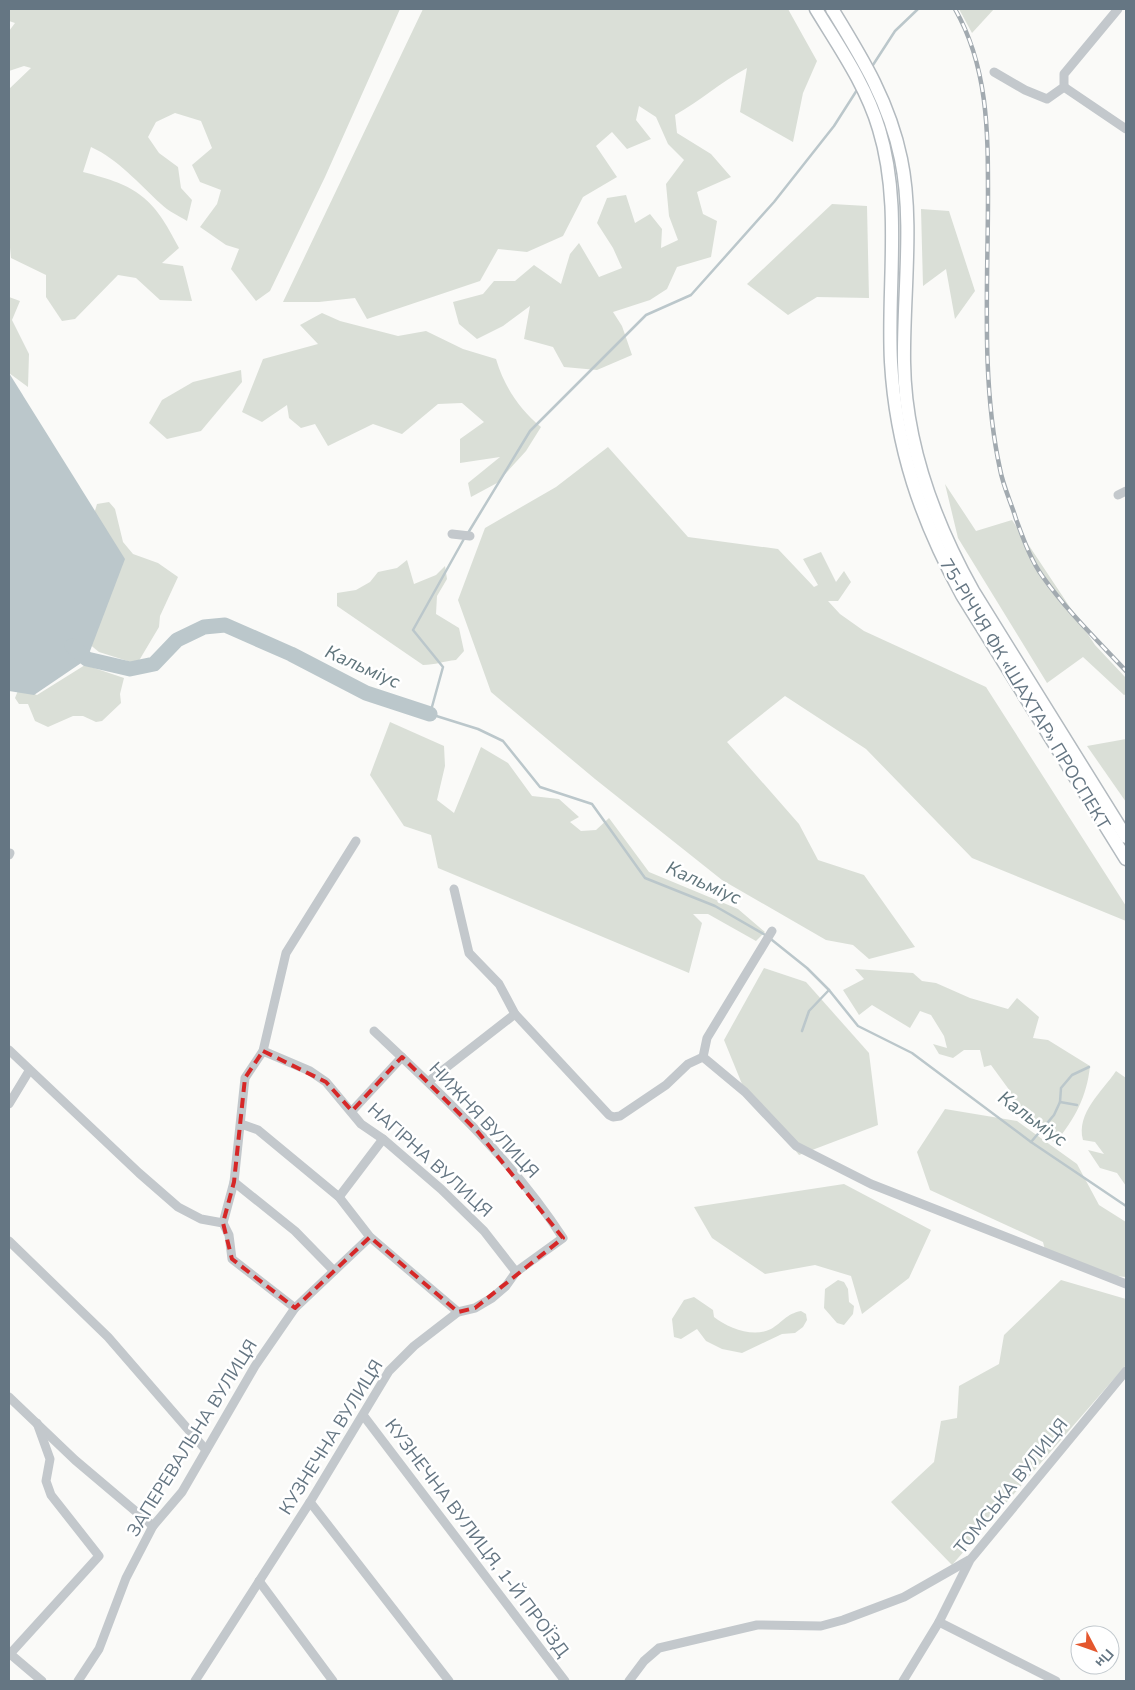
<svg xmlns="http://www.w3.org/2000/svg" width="1135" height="1690" viewBox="0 0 1135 1690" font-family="'Nunito Sans',sans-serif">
<rect width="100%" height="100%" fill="#fafaf8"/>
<!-- green -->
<g fill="#dadfd7">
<path d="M 9,9 L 400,9 L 325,177 L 270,291 L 256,301 L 231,269 L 239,249 L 226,245 L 200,227 L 217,204 L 221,190 L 200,182 L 192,165 L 212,148 L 201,121 L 175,113 L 156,122 L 148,137 L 159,153 L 178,167 L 181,188 L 192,200 L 187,221 C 179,216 168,211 161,204 C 139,184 118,159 91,147 L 83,172 C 138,186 153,197 179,248 L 162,263 L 183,266 L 192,301 L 160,300 L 136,278 L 118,275 L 75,319 L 62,321 L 46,297 L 46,275 L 11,258 L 9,237 L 9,89 L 31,68 L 24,66 L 9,71 L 9,31 L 15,23 L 9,21 Z"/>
<path d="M 423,9 L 788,9 L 817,61 L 803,93 L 793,142 L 740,112 L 747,68 C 721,82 700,101 675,115 L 677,133 L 711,154 L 731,177 L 697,192 L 703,214 L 717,221 L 711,257 L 677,267 L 667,289 L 650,300 L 613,312 L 622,326 L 632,355 L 597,370 L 564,367 L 553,347 L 524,339 L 530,306 L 503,326 L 477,339 L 459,324 L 453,302 L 483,294 L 494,281 L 515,281 L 534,265 L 561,284 L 570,254 L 579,243 L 599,277 L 622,268 L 613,248 L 597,223 L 607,198 L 626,195 L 635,223 L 650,214 L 662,229 L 661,248 L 678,240 L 669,216 L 666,184 L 684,160 L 668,144 L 656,117 L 639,106 L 636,120 L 651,139 L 627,149 L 612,132 L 596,146 L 617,177 L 583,197 L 563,236 L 527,252 L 498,249 L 480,281 L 367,319 L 355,298 L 319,302 L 283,302 Z"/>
<path d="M 959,9 L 994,9 L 972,33 Z"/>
<path d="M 832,204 L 867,206 L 869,298 L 817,297 L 788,315 L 747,284 Z"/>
<path d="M 921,209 L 949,211 L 975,291 L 955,319 L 946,269 L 923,286 Z"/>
<path d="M 9,297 L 20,301 L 12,320 L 29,354 L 28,387 L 9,373 Z"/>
<path d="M 322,313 L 340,321 L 398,336 L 426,331 L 463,349 L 496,359 C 504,386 519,409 541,427 L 526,451 L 497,483 L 471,497 L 468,483 L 500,457 L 460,463 L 460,439 L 484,422 L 462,403 L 438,404 L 402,434 L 373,424 L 328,446 L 315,424 L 301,428 L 289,418 L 287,405 L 262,422 L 242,412 L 263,359 L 318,344 L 300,325 Z"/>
<path d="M 241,370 L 242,382 L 201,431 L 167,439 L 149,423 L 162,400 L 193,382 Z"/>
<path d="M 608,447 L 688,537 L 778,549 L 814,587 L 818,585 L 803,559 L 821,552 L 836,582 L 844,571 L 851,582 L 838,601 L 828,601 L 840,614 L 864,631 L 986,687 L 1126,906 L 1126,921 L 972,858 L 866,749 L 785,696 L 727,742 L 799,824 L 818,860 L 864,875 L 915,947 L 869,959 L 853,945 L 826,940 L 722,880 L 595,779 L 491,692 L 458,600 L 485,528 L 556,487 Z"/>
<path d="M 945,484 L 976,531 L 1012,520 L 1095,645 L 1126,678 L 1126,694 L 1124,695 L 1083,657 L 1047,683 L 958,538 Z"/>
<path d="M 109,502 L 115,509 L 123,542 L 133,554 L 158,563 L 178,577 L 160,616 L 159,627 L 137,664 L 99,652 L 83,639 L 91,524 L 97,504 Z"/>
<path d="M 407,560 L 414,584 L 436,575 L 445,566 L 447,579 L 437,596 L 436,614 L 459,628 L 464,651 L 456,660 C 444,661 435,665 423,665 L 337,606 L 337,593 L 356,590 L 370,582 L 378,572 L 397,568 Z"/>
<path d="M 85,665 L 124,678 L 120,694 L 121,703 L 102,721 L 96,722 L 83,716 L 73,716 L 48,727 L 35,721 L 28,704 L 19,704 L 15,698 L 19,688 L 37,695 Z"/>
<path d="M 390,722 L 444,746 L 445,766 L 437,800 L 454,813 L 481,747 L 508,763 L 532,796 L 559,799 L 579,817 L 570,822 L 581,831 L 596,830 L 609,818 L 649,872 L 738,909 L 765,932 L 756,941 L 708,914 L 693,914 L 702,923 L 689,973 L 438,868 L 431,835 L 404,826 L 370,775 Z"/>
<path d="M 1126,739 L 1126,802 L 1087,746 Z"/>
<path d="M 764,968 L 806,982 L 869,1053 L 878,1125 L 799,1155 L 742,1084 L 724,1040 Z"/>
<path d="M 855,969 L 913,973 L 922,981 L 936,983 L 970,998 L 1008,1009 L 1017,998 L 1039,1017 L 1033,1038 L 1048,1040 L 1090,1066 C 1087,1096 1075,1119 1055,1143 L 1026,1122 L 1010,1091 L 991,1065 L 984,1067 L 980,1050 L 964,1050 L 953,1058 L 939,1054 L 933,1044 L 947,1048 L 944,1036 L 931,1015 L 920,1011 L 910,1028 L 872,1005 L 859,1015 L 843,990 L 864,979 Z"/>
<path d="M 1116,1071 L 1126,1078 L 1126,1186 L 1117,1173 L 1100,1168 L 1088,1150 L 1104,1154 L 1095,1142 L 1083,1140 C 1076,1113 1102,1092 1116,1071 Z"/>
<path d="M 945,1109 L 1017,1121 L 1077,1164 L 1099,1205 L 1126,1222 L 1126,1277 L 1115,1276 L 1045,1250 L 1043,1242 L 930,1190 L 917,1152 Z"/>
<path d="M 844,1184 L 931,1230 L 909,1278 L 862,1314 L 851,1276 L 815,1265 L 765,1274 L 712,1238 L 694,1207 Z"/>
<path d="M 838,1280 L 844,1282 L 848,1289 L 849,1302 L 854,1306 L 853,1314 L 844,1325 L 837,1323 L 824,1308 L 825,1289 Z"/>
<path d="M 1061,1280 L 1126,1299 L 1126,1365 L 952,1565 L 891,1502 L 934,1462 L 941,1421 L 957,1418 L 959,1386 L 999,1364 L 1004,1335 Z"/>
<path d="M 694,1297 L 713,1310 L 714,1317 C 728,1328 753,1338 771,1329 C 783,1322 786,1314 801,1311 L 806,1314 L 807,1320 L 803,1327 L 795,1333 L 782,1334 L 742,1353 L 722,1349 L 706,1341 L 697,1329 L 681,1339 L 674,1337 L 672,1319 L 684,1300 Z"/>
</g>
<!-- water -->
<path fill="#bbc7cb" d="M 9,373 L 125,559 L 87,659 L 34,695 L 9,691 Z"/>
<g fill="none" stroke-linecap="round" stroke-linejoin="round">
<!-- stream -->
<g stroke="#bbc7cb" stroke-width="2.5">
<path d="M 871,68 L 895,31 L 918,9"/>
<path d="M 468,533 L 530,431 L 646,315 L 691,295 L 774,202 L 834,126 L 857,90"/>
<path d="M 465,537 L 413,630 L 443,667 L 430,714 L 478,729 L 503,741 L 540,787 L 592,804 L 645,878 L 715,906 L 767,936 L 807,968 L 829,990 L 858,1026 L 912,1053 L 1031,1142 L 1126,1206"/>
<path d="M 802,1031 L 809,1011 L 829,990"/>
<path d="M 1060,1102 L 1077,1105"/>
<path d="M 1031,1142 L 1054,1115 L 1060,1102 L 1061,1088 L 1072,1075 L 1089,1067"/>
</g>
<!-- river -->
<path stroke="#bbc7cb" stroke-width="15" d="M 72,646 L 87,659 L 130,669 L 154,664 L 177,640 L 204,627 L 225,625 L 291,654 L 366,693 L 430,714"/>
<!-- secondary casing -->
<g stroke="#b3babf" stroke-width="15">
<g id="secondary">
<path d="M 816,9 C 839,47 866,85 879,129 C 902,204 887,285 891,362 C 896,448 921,520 962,595 L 1126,859"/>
<path d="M 832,9 C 862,58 889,101 901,159 C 914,220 903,298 904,362 C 905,444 934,521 973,591 L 1126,837"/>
</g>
</g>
<!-- street -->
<g stroke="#c3c8cc" stroke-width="9">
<path d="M 994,72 L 1025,90 L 1047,99 L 1064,87 L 1064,74 L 1118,9"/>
<path d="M 1064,87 L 1126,129"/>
<path d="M 1118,495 L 1126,491"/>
<path d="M 452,534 L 470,536"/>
<path d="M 9,855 L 10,853"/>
<path d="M 454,889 L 469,953 L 499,984 L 515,1014 L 609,1115 L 613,1117 L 620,1116 L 666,1085 L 688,1064 L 703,1057 L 707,1038 L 772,931"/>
<path d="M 9,1050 L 139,1173 L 178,1207 L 201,1219 L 223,1223 L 229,1235 L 232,1259 L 295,1308"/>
<path d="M 263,1051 L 310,1071 L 326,1082 L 361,1124 L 383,1139 L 441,1189 L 484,1231 L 516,1272"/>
<path d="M 703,1057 L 745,1092 L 796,1146 L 871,1184 L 1126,1284"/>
<path d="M 429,1081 L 515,1014"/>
<path d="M 9,1104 L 29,1071"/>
<path d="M 352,1111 L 402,1057"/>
<path d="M 241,1124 L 258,1130 L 339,1197 L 370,1237 L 458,1312"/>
<path d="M 234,1182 L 295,1231 L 334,1271"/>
<path d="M 339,1197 L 383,1139"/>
<path d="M 223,1223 L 234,1182 L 245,1078 L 263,1051 L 286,953 L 356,841"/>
<path d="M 9,1241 L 108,1337 L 206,1450"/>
<path d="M 9,1397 L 75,1460 L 153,1526"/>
<path d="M 363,1415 L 565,1681"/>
<path d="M 310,1502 L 449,1681"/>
<path d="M 259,1581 L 333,1681"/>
<path d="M 939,1622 L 1056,1681"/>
<path d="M 9,1653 L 42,1681"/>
<path d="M 9,1655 L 99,1556 L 51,1495 L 46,1481 L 50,1459 L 37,1423"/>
<path d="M 78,1681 L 99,1649 L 126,1578 L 153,1526 L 182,1492 L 255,1366 L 295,1308 L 370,1237"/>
<path d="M 195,1681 L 310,1502 L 389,1371 L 414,1346 L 458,1312 L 475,1308 L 492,1298 L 506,1286 L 516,1272 L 563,1238 C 512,1159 442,1095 374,1031"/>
<path d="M 629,1681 L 644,1661 L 659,1648 L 757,1625 L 821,1626 L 843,1620 L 904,1597 L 969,1560"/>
<path d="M 903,1681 L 939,1622 L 970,1560 L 1126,1371"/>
</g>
<!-- secondary -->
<use href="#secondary" stroke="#fff" stroke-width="12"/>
<!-- rail casing -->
<g stroke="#a2aab0" stroke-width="4.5">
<path id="rail" d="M 955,9 C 988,67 988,131 988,196 C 988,285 981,382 1000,469 C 1003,486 1011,502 1016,519 C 1023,538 1031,561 1043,577 C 1067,611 1098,641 1126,671"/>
</g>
<!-- rail -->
<use href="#rail" stroke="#fff" stroke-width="2.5" stroke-dasharray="8" stroke-linecap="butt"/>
</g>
<!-- marked area -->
<path fill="none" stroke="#d62828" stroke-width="4" stroke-dasharray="10 6" stroke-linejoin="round" d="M 263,1051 L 326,1082 L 352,1111 L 402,1057 L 478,1132 L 563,1238 L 475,1308 L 458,1312 L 370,1237 L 295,1308 L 232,1259 L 223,1223 L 234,1182 L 245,1078 Z"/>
<g text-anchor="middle" stroke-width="5" stroke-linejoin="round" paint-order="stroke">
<!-- street labels -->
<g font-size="18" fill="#657683" stroke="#fff">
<text transform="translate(1025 694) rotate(59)" y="6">75-РІЧЧЯ ФК «ШАХТАР» ПРОСПЕКТ</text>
<text transform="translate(484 1120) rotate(47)" y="6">НИЖНЯ ВУЛИЦЯ</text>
<text transform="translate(430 1160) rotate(42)" y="6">НАГІРНА ВУЛИЦЯ</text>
<text transform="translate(331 1437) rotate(-58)" y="6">КУЗНЕЧНА ВУЛИЦЯ</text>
<text transform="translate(192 1438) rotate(-58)" y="6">ЗАПЕРЕВАЛЬНА ВУЛИЦЯ</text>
<text transform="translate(1011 1486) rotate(-51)" y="6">ТОМСЬКА ВУЛИЦЯ</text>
<text transform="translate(477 1538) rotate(53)" y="6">КУЗНЕЧНА ВУЛИЦЯ, 1-Й ПРОЇЗД</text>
</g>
<!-- water labels -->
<g font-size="19" font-style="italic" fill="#60757c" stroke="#fff">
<text transform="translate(363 666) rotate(24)" y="7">Кальміус</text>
<text transform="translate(704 882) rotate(24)" y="7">Кальміус</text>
<text transform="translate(1033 1118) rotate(36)" y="7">Кальміус</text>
</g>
</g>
<!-- border -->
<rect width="1135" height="1690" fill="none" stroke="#657683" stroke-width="20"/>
<!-- north arrow -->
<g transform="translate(1095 1650) rotate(131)"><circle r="24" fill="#ffffff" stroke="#c1c8cd"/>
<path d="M0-4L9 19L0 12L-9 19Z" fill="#e4572e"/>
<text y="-8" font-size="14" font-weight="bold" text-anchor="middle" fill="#657683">Пн</text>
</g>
</svg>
